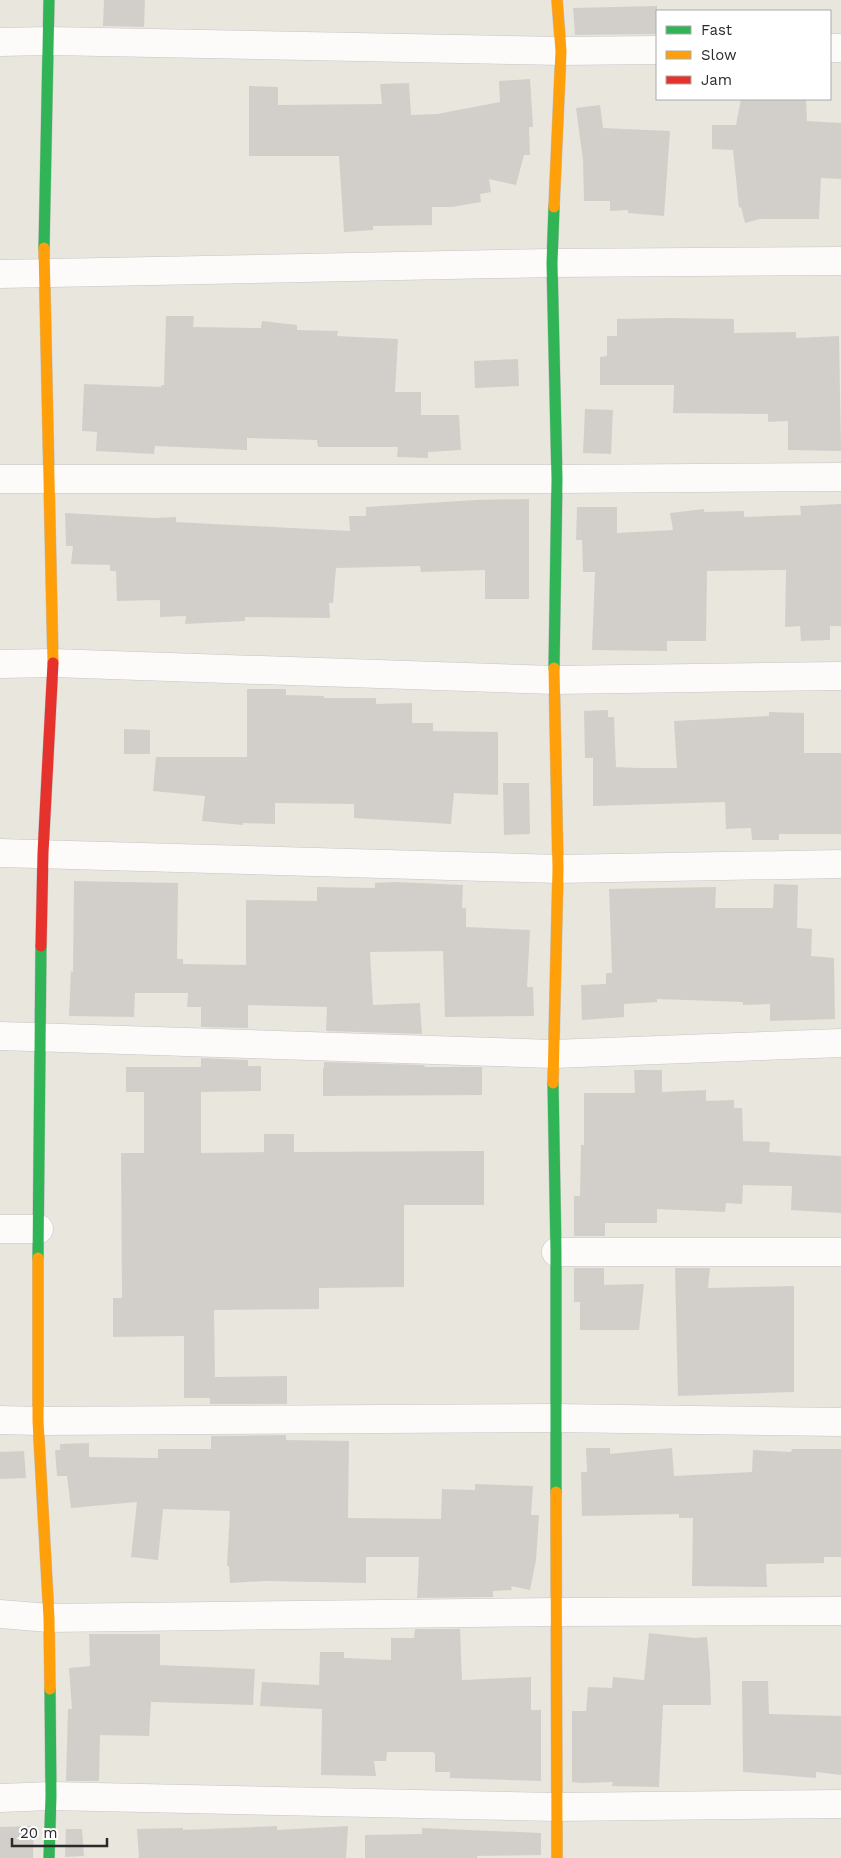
<svg xmlns="http://www.w3.org/2000/svg" width="841" height="1858" viewBox="0 0 841 1858" font-family="'Work Sans',sans-serif">
<rect width="100%" height="100%" fill="#e9e6de"/>
<!-- building -->
<g fill="#d2cfca">
<path d="M 104,0 L 145,0 L 144,27 L 103,26 Z"/>
<path d="M 657,6 L 657,34 L 575,35 L 573,8 Z"/>
<path d="M 530,79 L 533,127 L 529,127 L 530,155 L 524,155 L 516,185 L 489,179 L 491,192 L 480,194 L 481,202 L 452,207 L 432,207 L 432,225 L 373,226 L 373,230 L 344,232 L 339,156 L 249,156 L 249,86 L 278,87 L 278,105 L 382,104 L 380,84 L 409,83 L 411,115 L 437,114 L 500,102 L 499,81 Z"/>
<path d="M 741,99 L 806,99 L 807,121 L 841,123 L 841,179 L 821,178 L 819,219 L 760,219 L 745,223 L 741,207 L 739,208 L 733,150 L 712,149 L 712,125 L 736,125 Z"/>
<path d="M 600,105 L 603,128 L 670,131 L 664,216 L 628,213 L 628,210 L 610,211 L 610,201 L 584,201 L 583,160 L 576,108 Z"/>
<path d="M 166,316 L 194,316 L 193,327 L 261,328 L 262,321 L 297,325 L 297,330 L 338,331 L 337,336 L 398,339 L 395,392 L 421,392 L 421,415 L 459,415 L 461,450 L 428,452 L 428,458 L 397,457 L 398,447 L 318,447 L 317,440 L 247,438 L 247,450 L 155,446 L 154,454 L 96,451 L 97,432 L 82,431 L 84,384 L 161,387 L 161,385 L 164,385 Z"/>
<path d="M 669,318 L 734,319 L 734,333 L 796,332 L 796,338 L 839,336 L 841,451 L 788,450 L 788,421 L 768,422 L 768,414 L 673,413 L 674,385 L 600,385 L 600,357 L 607,356 L 607,336 L 617,336 L 617,319 Z"/>
<path d="M 518,359 L 519,386 L 475,388 L 474,361 Z"/>
<path d="M 585,409 L 613,410 L 611,454 L 583,453 Z"/>
<path d="M 529,499 L 529,599 L 485,599 L 485,570 L 421,572 L 420,566 L 336,568 L 333,603 L 329,603 L 330,618 L 245,617 L 245,621 L 185,624 L 186,616 L 160,617 L 160,600 L 117,601 L 116,571 L 110,571 L 110,565 L 71,564 L 73,546 L 66,546 L 65,513 L 154,518 L 176,517 L 176,522 L 350,531 L 349,516 L 366,516 L 366,507 L 476,500 Z"/>
<path d="M 841,504 L 841,626 L 830,626 L 830,640 L 801,641 L 800,626 L 785,627 L 786,570 L 707,571 L 706,641 L 667,641 L 667,651 L 592,650 L 595,572 L 583,572 L 582,540 L 576,540 L 577,507 L 617,507 L 617,533 L 673,530 L 670,513 L 704,509 L 704,512 L 744,511 L 744,517 L 801,515 L 800,506 Z"/>
<path d="M 247,689 L 286,689 L 286,695 L 324,696 L 324,698 L 376,698 L 376,704 L 412,703 L 412,723 L 433,723 L 433,731 L 498,732 L 498,795 L 454,793 L 451,824 L 354,818 L 354,804 L 275,803 L 275,824 L 243,823 L 243,825 L 202,821 L 205,796 L 153,791 L 156,757 L 247,757 Z"/>
<path d="M 608,710 L 608,717 L 614,717 L 616,767 L 639,768 L 677,768 L 674,721 L 769,716 L 769,712 L 804,713 L 804,753 L 841,753 L 841,834 L 779,834 L 779,840 L 752,840 L 751,828 L 726,829 L 725,802 L 593,806 L 593,758 L 585,758 L 584,711 Z"/>
<path d="M 124,729 L 150,730 L 150,754 L 124,754 Z"/>
<path d="M 503,783 L 529,783 L 530,834 L 504,835 Z"/>
<path d="M 74,881 L 178,883 L 177,959 L 183,959 L 183,964 L 246,965 L 246,900 L 317,901 L 317,887 L 375,888 L 375,883 L 395,882 L 463,885 L 462,908 L 466,908 L 466,927 L 530,930 L 527,987 L 533,987 L 534,1016 L 445,1017 L 443,951 L 370,952 L 373,1005 L 420,1003 L 422,1034 L 326,1031 L 327,1007 L 248,1005 L 248,1028 L 201,1027 L 201,1007 L 187,1007 L 188,993 L 135,993 L 134,1017 L 69,1016 L 71,971 L 73,972 Z"/>
<path d="M 774,884 L 798,885 L 797,928 L 812,929 L 811,956 L 834,958 L 835,1019 L 770,1021 L 770,1004 L 743,1005 L 743,1002 L 657,999 L 657,1002 L 624,1004 L 624,1017 L 582,1020 L 581,985 L 606,984 L 606,973 L 612,973 L 609,889 L 716,887 L 715,908 L 773,908 Z"/>
<path d="M 201,1058 L 248,1060 L 248,1066 L 261,1066 L 261,1091 L 201,1092 L 201,1153 L 264,1152 L 264,1134 L 294,1134 L 294,1152 L 484,1151 L 484,1205 L 404,1205 L 404,1287 L 319,1288 L 319,1309 L 214,1310 L 215,1377 L 287,1376 L 287,1404 L 210,1404 L 210,1398 L 184,1398 L 184,1336 L 113,1337 L 113,1298 L 122,1298 L 121,1153 L 144,1153 L 144,1092 L 126,1092 L 126,1067 L 201,1067 Z"/>
<path d="M 324,1062 L 424,1065 L 425,1067 L 482,1067 L 482,1095 L 323,1096 L 323,1068 L 324,1068 Z"/>
<path d="M 634,1070 L 662,1070 L 662,1092 L 706,1090 L 706,1101 L 734,1100 L 734,1108 L 742,1108 L 743,1141 L 770,1142 L 769,1152 L 841,1156 L 841,1213 L 791,1210 L 792,1186 L 743,1185 L 742,1204 L 726,1203 L 725,1212 L 657,1209 L 657,1223 L 605,1223 L 605,1236 L 574,1236 L 574,1196 L 580,1196 L 581,1145 L 584,1145 L 584,1093 L 635,1093 Z"/>
<path d="M 574,1268 L 604,1268 L 604,1285 L 644,1284 L 639,1330 L 580,1330 L 580,1302 L 574,1302 Z"/>
<path d="M 675,1268 L 710,1268 L 708,1288 L 794,1286 L 794,1392 L 678,1396 Z"/>
<path d="M 286,1435 L 286,1440 L 349,1441 L 348,1518 L 441,1519 L 442,1489 L 475,1490 L 475,1484 L 533,1486 L 531,1515 L 539,1515 L 536,1560 L 530,1590 L 511,1586 L 512,1590 L 493,1591 L 493,1597 L 417,1598 L 419,1557 L 366,1557 L 366,1583 L 267,1581 L 230,1583 L 229,1566 L 227,1566 L 230,1511 L 163,1509 L 158,1560 L 131,1557 L 137,1502 L 71,1508 L 67,1476 L 57,1476 L 55,1450 L 60,1450 L 60,1444 L 89,1443 L 89,1457 L 158,1458 L 158,1449 L 211,1449 L 211,1436 Z"/>
<path d="M 586,1448 L 610,1448 L 610,1454 L 672,1448 L 674,1476 L 752,1472 L 753,1450 L 791,1452 L 792,1449 L 841,1449 L 841,1557 L 824,1557 L 824,1563 L 766,1564 L 767,1587 L 692,1586 L 693,1518 L 679,1518 L 679,1514 L 582,1516 L 581,1472 L 587,1472 Z"/>
<path d="M 24,1451 L 26,1478 L 0,1479 L 0,1452 Z"/>
<path d="M 415,1629 L 460,1629 L 462,1680 L 531,1677 L 531,1710 L 541,1710 L 541,1781 L 450,1778 L 450,1772 L 435,1772 L 435,1754 L 433,1752 L 387,1752 L 386,1761 L 374,1761 L 376,1776 L 321,1775 L 322,1709 L 260,1706 L 262,1682 L 319,1685 L 320,1652 L 344,1652 L 344,1658 L 391,1660 L 391,1638 L 414,1638 Z"/>
<path d="M 649,1633 L 694,1638 L 707,1637 L 710,1672 L 711,1705 L 663,1705 L 659,1787 L 612,1786 L 613,1782 L 581,1783 L 572,1782 L 572,1711 L 586,1711 L 588,1687 L 612,1688 L 613,1677 L 644,1680 Z"/>
<path d="M 89,1634 L 160,1634 L 160,1665 L 255,1669 L 253,1705 L 151,1702 L 149,1736 L 100,1735 L 99,1781 L 66,1781 L 68,1709 L 72,1709 L 69,1668 L 90,1666 Z"/>
<path d="M 742,1681 L 768,1681 L 769,1714 L 841,1716 L 841,1775 L 816,1772 L 816,1778 L 743,1772 Z"/>
<path d="M 34,1826 L 33,1858 L 0,1858 L 0,1827 Z"/>
<path d="M 277,1826 L 277,1830 L 348,1826 L 346,1858 L 139,1858 L 137,1829 L 183,1828 L 183,1830 Z"/>
<path d="M 422,1828 L 541,1833 L 541,1855 L 477,1856 L 477,1858 L 365,1858 L 365,1835 L 422,1834 Z"/>
<path d="M 66,1829 L 82,1829 L 84,1856 L 65,1857 Z"/>
</g>
<g fill="none" stroke-linecap="round" stroke-linejoin="round">
<!-- street casing -->
<g stroke="#c6c5c5" stroke-width="29">
<g id="street">
<path d="M 0,42 L 49,41 L 561,51 L 657,50"/>
<path d="M 830,48 L 841,48"/>
<path d="M 0,274 L 552,263 L 841,261"/>
<path d="M 0,479 L 557,479 L 841,477"/>
<path d="M 0,664 L 53,663 L 554,680 L 841,676"/>
<path d="M 0,853 L 558,869 L 841,864"/>
<path d="M 0,1036 L 553,1054 L 841,1043"/>
<path d="M 0,1229 L 39,1229"/>
<path d="M 556,1252 L 841,1252"/>
<path d="M 0,1420 L 38,1421 L 555,1418 L 841,1422"/>
<path d="M 0,1614 L 49,1618 L 557,1612 L 841,1611"/>
<path d="M 0,1798 L 51,1796 L 556,1807 L 841,1804"/>
</g>
</g>
<!-- fast casing -->
<g stroke="#c6c5c5" stroke-width="12">
<g id="fast">
<path d="M 44,248 L 49,0"/>
<path d="M 554,668 L 557,479 L 552,263 L 554,207"/>
<path d="M 553,1083 L 556,1252 L 556,1492"/>
<path d="M 38,1258 L 41,946"/>
<path d="M 49,1858 L 51,1796 L 50,1689"/>
</g>
</g>
<!-- slow casing -->
<g stroke="#c6c5c5" stroke-width="12">
<g id="slow">
<path d="M 554,207 L 561,51 L 557,0"/>
<path d="M 44,248 L 53,663"/>
<path d="M 553,1083 L 558,869 L 554,668"/>
<path d="M 38,1258 L 38,1421 L 49,1618 L 50,1689"/>
<path d="M 556,1492 L 557,1858"/>
</g>
</g>
<!-- jam casing -->
<g stroke="#c6c5c5" stroke-width="12">
<path id="jam" d="M 41,946 L 43,853 L 53,663"/>
</g>
<!-- street -->
<use href="#street" stroke="#fcfbfa" stroke-width="28"/>
<!-- fast -->
<use href="#fast" stroke="#30b455" stroke-width="11"/>
<!-- slow -->
<use href="#slow" stroke="#ff9f0a" stroke-width="11"/>
<!-- jam -->
<use href="#jam" stroke="#e5322d" stroke-width="11"/>
</g>
<!-- legend -->
<rect x="656" y="10" width="175" height="90" fill="#ffffff" stroke="#aaaaaa"/>
<rect x="666" y="26" width="25" height="8" fill="#30b455" stroke="#aaaaaa"/>
<text x="701" y="35" font-size="15" fill="#2a2a2a">Fast</text>
<rect x="666" y="51" width="25" height="8" fill="#ff9f0a" stroke="#aaaaaa"/>
<text x="701" y="60" font-size="15" fill="#2a2a2a">Slow</text>
<rect x="666" y="76" width="25" height="8" fill="#e5322d" stroke="#aaaaaa"/>
<text x="701" y="85" font-size="15" fill="#2a2a2a">Jam</text>
<!-- scale -->
<path d="M12 1838v8h95v-8" fill="none" stroke="#2a2a2a" stroke-width="2.5"/>
<text x="20" y="1838" font-size="15" fill="#2a2a2a" stroke="#ffffff" stroke-width="4" paint-order="stroke">20 m</text>
</svg>
